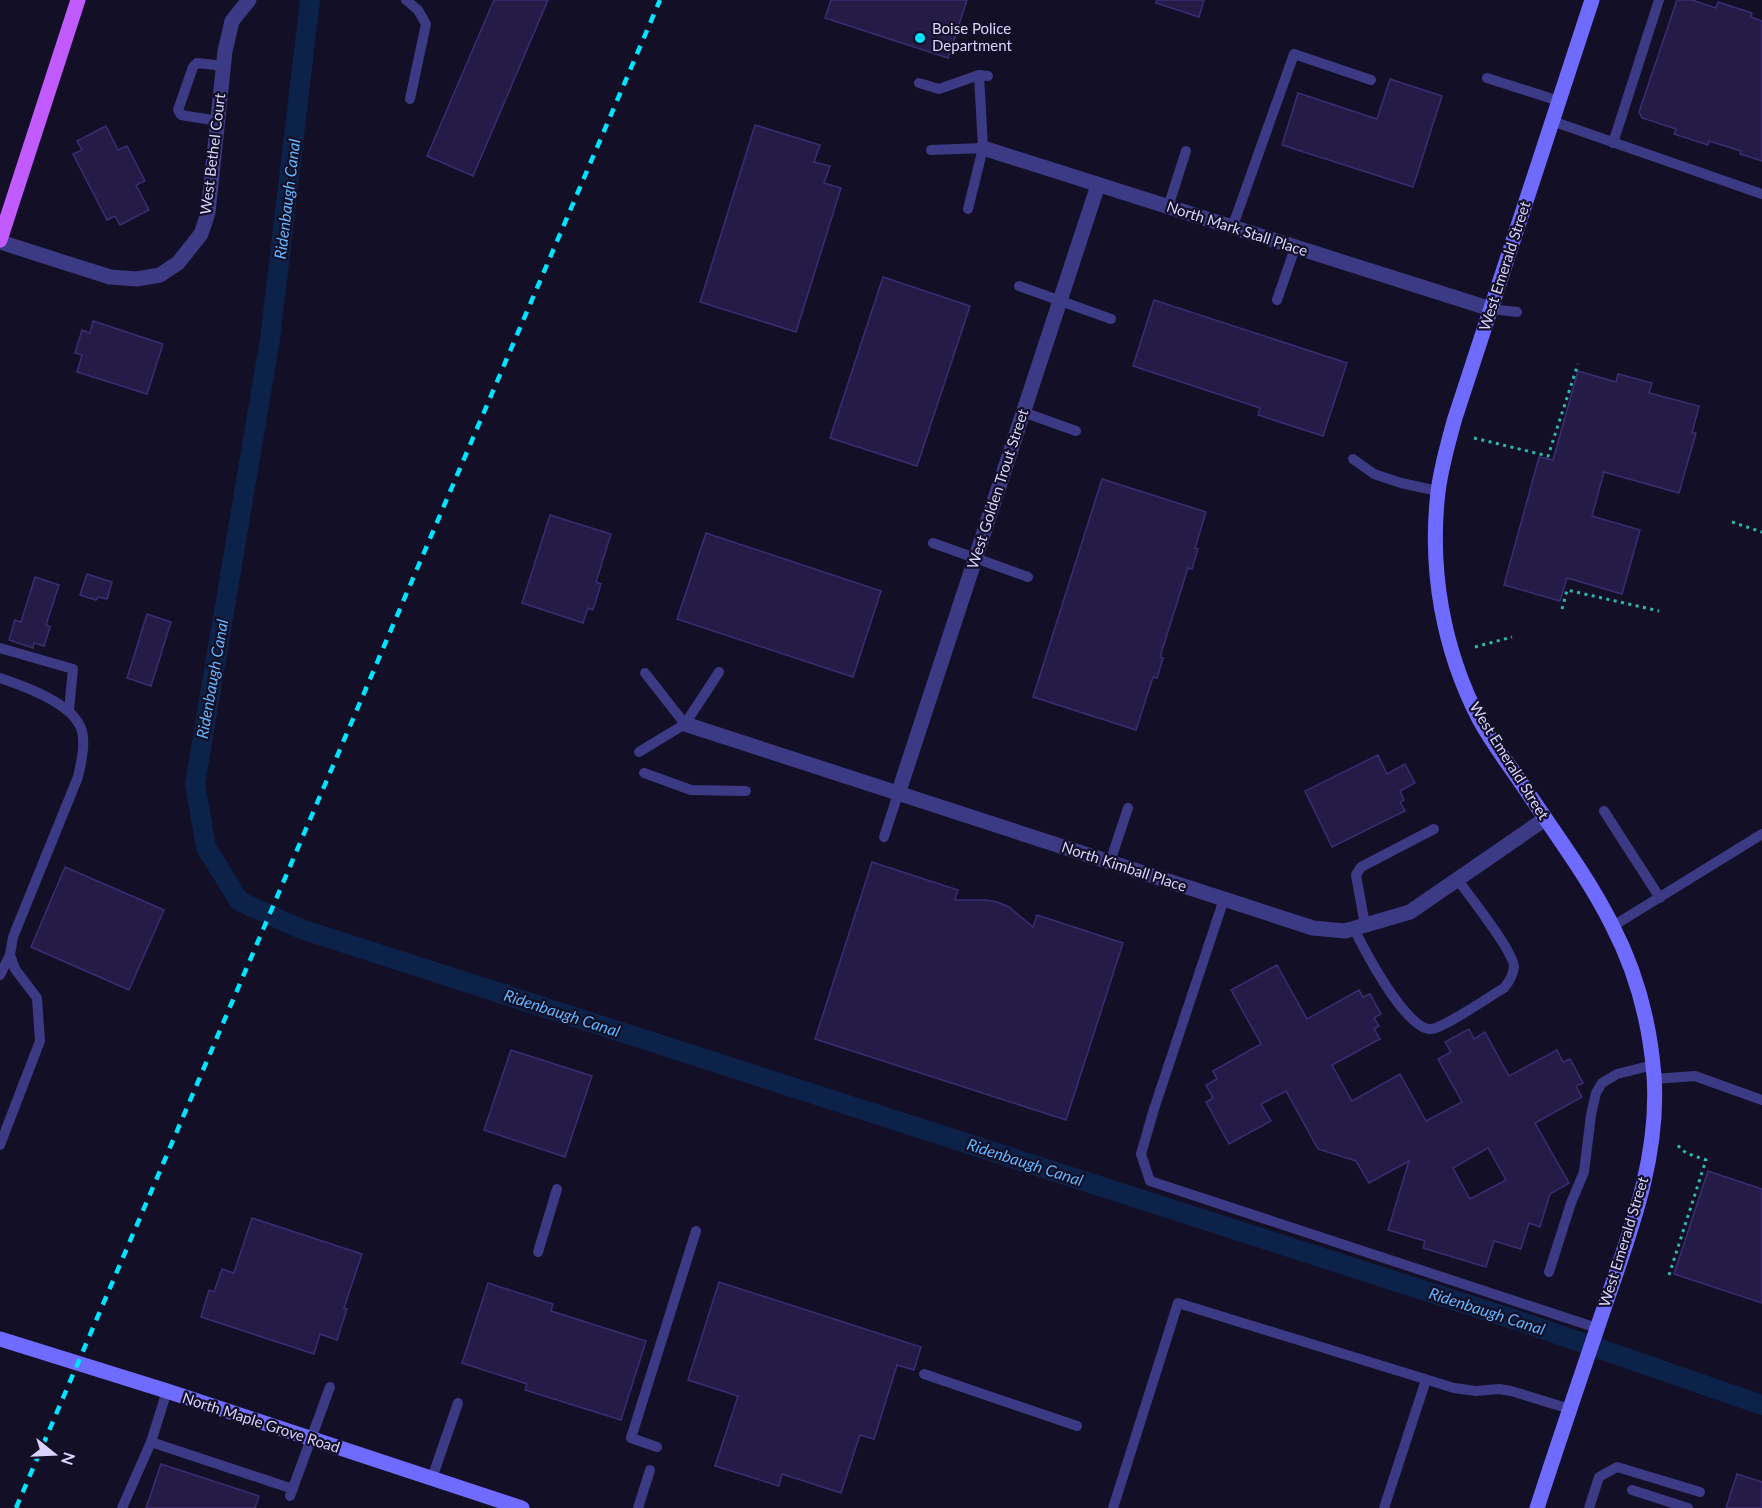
<svg xmlns="http://www.w3.org/2000/svg" width="1762" height="1508" viewBox="0 0 1762 1508" font-family="Lato,sans-serif">
<rect width="100%" height="100%" fill="#130f26"/>
<g fill="none" stroke-linecap="round" stroke-linejoin="round">
<!-- canal -->
<path stroke="#0c2248" stroke-width="20" d="M 310,0 L 270,339 L 195,784 L 206,847 L 239,901 L 301,929 L 1528,1324 L 1762,1405"/>
</g>
<!-- building -->
<g fill="#241b47" stroke="#3b2d73" stroke-width="1.5" fill-rule="evenodd">
<path d="M 494,0 L 548,0 L 473,176 L 427,156 Z"/>
<path d="M 831,0 L 967,0 L 948,58 L 825,18 Z"/>
<path d="M 1157,0 L 1204,0 L 1199,17 L 1156,3 Z"/>
<path d="M 1677,0 L 1692,0 L 1716,8 L 1718,2 L 1752,13 L 1751,17 L 1762,21 L 1762,161 L 1740,154 L 1741,151 L 1709,141 L 1708,145 L 1674,134 L 1676,129 L 1642,118 L 1639,112 Z"/>
<path d="M 1390,79 L 1442,96 L 1413,187 L 1282,145 L 1298,93 L 1377,119 Z"/>
<path d="M 755,125 L 820,145 L 814,162 L 830,166 L 824,183 L 841,188 L 796,332 L 700,302 Z"/>
<path d="M 106,126 L 118,150 L 127,146 L 145,181 L 136,185 L 149,210 L 120,225 L 115,216 L 107,220 L 73,154 L 82,150 L 77,141 Z"/>
<path d="M 883,277 L 970,306 L 917,466 L 830,438 Z"/>
<path d="M 1154,300 L 1347,363 L 1323,436 L 1258,415 L 1260,408 L 1133,366 Z"/>
<path d="M 93,321 L 163,344 L 147,394 L 77,372 L 82,355 L 75,353 L 82,330 L 90,333 Z"/>
<path d="M 1578,371 L 1616,382 L 1618,374 L 1652,383 L 1649,393 L 1699,406 L 1692,433 L 1696,433 L 1679,493 L 1604,472 L 1592,516 L 1640,530 L 1622,594 L 1567,578 L 1560,601 L 1504,585 L 1539,457 L 1553,460 Z"/>
<path d="M 1102,479 L 1206,512 L 1195,548 L 1198,549 L 1192,569 L 1188,568 L 1160,657 L 1163,658 L 1157,678 L 1153,677 L 1136,730 L 1033,697 Z"/>
<path d="M 550,515 L 611,534 L 596,582 L 601,584 L 593,610 L 588,608 L 583,623 L 522,603 Z"/>
<path d="M 706,533 L 881,591 L 853,677 L 677,619 Z"/>
<path d="M 87,574 L 112,582 L 107,599 L 98,597 L 96,600 L 80,595 Z"/>
<path d="M 35,577 L 59,585 L 46,625 L 50,627 L 44,646 L 34,643 L 33,648 L 9,640 L 15,620 L 21,622 Z"/>
<path d="M 147,614 L 171,622 L 151,686 L 127,678 Z"/>
<path d="M 1378,755 L 1387,774 L 1405,764 L 1415,783 L 1400,791 L 1404,800 L 1400,802 L 1405,811 L 1332,847 L 1305,791 Z"/>
<path d="M 872,862 L 958,890 L 955,900 L 986,900 L 997,902 L 1009,907 L 1033,927 L 1037,915 L 1123,943 L 1066,1120 L 815,1039 Z"/>
<path d="M 65,867 L 164,910 L 129,990 L 31,947 Z"/>
<path d="M 1277,965 L 1307,1019 L 1359,990 L 1363,997 L 1370,994 L 1381,1014 L 1374,1018 L 1379,1026 L 1374,1029 L 1380,1039 L 1332,1065 L 1352,1101 L 1400,1074 L 1426,1121 L 1462,1102 L 1438,1059 L 1451,1052 L 1445,1042 L 1469,1029 L 1474,1039 L 1485,1032 L 1509,1076 L 1557,1050 L 1563,1062 L 1570,1059 L 1583,1083 L 1576,1086 L 1582,1097 L 1535,1123 L 1569,1183 L 1550,1194 L 1540,1227 L 1529,1223 L 1521,1249 L 1494,1241 L 1486,1267 L 1423,1248 L 1425,1241 L 1388,1230 L 1409,1161 L 1369,1183 L 1356,1161 L 1318,1149 L 1286,1091 L 1261,1104 L 1271,1121 L 1229,1144 L 1206,1102 L 1213,1098 L 1206,1085 L 1217,1079 L 1213,1071 L 1261,1044 L 1231,990 ZM 1488,1148 L 1506,1180 L 1470,1199 L 1453,1168 Z"/>
<path d="M 511,1050 L 592,1076 L 565,1157 L 484,1130 Z"/>
<path d="M 1708,1171 L 1762,1189 L 1762,1303 L 1674,1274 Z"/>
<path d="M 252,1218 L 362,1254 L 344,1308 L 347,1309 L 337,1340 L 320,1334 L 314,1354 L 201,1317 L 209,1290 L 214,1292 L 222,1269 L 234,1273 Z"/>
<path d="M 719,1282 L 921,1347 L 914,1370 L 897,1365 L 874,1439 L 860,1435 L 841,1493 L 782,1474 L 779,1486 L 715,1466 L 738,1396 L 688,1380 Z"/>
<path d="M 488,1283 L 553,1304 L 551,1311 L 646,1341 L 621,1420 L 525,1390 L 527,1384 L 462,1363 Z"/>
<path d="M 161,1464 L 259,1496 L 255,1508 L 146,1508 Z"/>
<path d="M 1737,1474 L 1762,1482 L 1762,1508 L 1726,1508 Z"/>
</g>
<g fill="none" stroke-linecap="round" stroke-linejoin="round">
<!-- path -->
<g stroke="#2fb8b0" stroke-width="3" stroke-dasharray="3 4.5" stroke-linecap="butt">
<path d="M 1474,438 L 1548,456 L 1578,364"/>
<path d="M 1732,522 L 1762,532"/>
<path d="M 1562,609 L 1567,590 L 1659,611"/>
<path d="M 1475,647 L 1512,637"/>
<path d="M 1669,1275 L 1706,1160 L 1686,1153 L 1675,1143"/>
</g>
<!-- service -->
<g stroke="#3d3a85" stroke-width="10">
<path d="M 406,0 L 418,10 L 426,24 L 410,99"/>
<path d="M 979,75 L 983,148"/>
<path d="M 1487,78 L 1559,101"/>
<path d="M 919,83 L 939,89 L 979,75 L 988,76"/>
<path d="M 218,121 L 181,115 L 178,110 L 193,67 L 197,63 L 224,66"/>
<path d="M 1552,121 L 1762,194"/>
<path d="M 1613,143 L 1659,0"/>
<path d="M 931,150 L 983,148 L 968,209"/>
<path d="M 1168,207 L 1186,151"/>
<path d="M 1232,228 L 1294,54 L 1371,80"/>
<path d="M 1019,286 L 1111,319"/>
<path d="M 1277,300 L 1295,248"/>
<path d="M 1491,309 L 1517,312"/>
<path d="M 1023,412 L 1076,431"/>
<path d="M 1353,459 L 1374,474 L 1401,483 L 1438,491"/>
<path d="M 933,543 L 1028,577"/>
<path d="M 0,648 L 73,669 L 69,710"/>
<path d="M 0,678 C 24,686 69,702 80,726 C 87,740 81,763 78,777 L 13,937 L 10,955 L 15,969 L 37,998 L 40,1041 L 0,1145"/>
<path d="M 685,724 L 719,672"/>
<path d="M 639,752 L 685,724 L 645,673"/>
<path d="M 644,773 L 691,790 L 746,791"/>
<path d="M 1604,811 L 1660,898"/>
<path d="M 884,837 L 898,794"/>
<path d="M 1110,862 L 1128,808"/>
<path d="M 1224,899 L 1154,1109 L 1141,1154 L 1150,1181 L 1597,1328"/>
<path d="M 1365,925 L 1356,875 L 1361,867 L 1434,829"/>
<path d="M 1613,926 L 1762,834"/>
<path d="M 1354,928 C 1363,949 1407,1031 1431,1029 C 1444,1028 1490,996 1504,988 C 1509,982 1513,975 1514,967 C 1514,952 1468,894 1457,879"/>
<path d="M 0,975 L 10,955"/>
<path d="M 1654,1079 L 1695,1076 L 1762,1100"/>
<path d="M 538,1252 L 557,1189"/>
<path d="M 1549,1272 L 1571,1203 L 1584,1172 L 1591,1115 L 1596,1093 L 1602,1083 L 1617,1074 L 1653,1065"/>
<path d="M 924,1374 L 1077,1426"/>
<path d="M 151,1442 L 167,1391"/>
<path d="M 657,1447 L 631,1438 L 696,1231"/>
<path d="M 432,1478 L 458,1403"/>
<path d="M 1632,1490 L 1688,1508"/>
<path d="M 290,1496 L 330,1387"/>
<path d="M 122,1508 L 151,1442 L 293,1489"/>
<path d="M 638,1508 L 650,1470"/>
<path d="M 1113,1508 L 1178,1303 L 1454,1388 L 1476,1391 L 1499,1389 L 1511,1391 L 1570,1409"/>
<path d="M 1384,1508 L 1426,1380"/>
<path d="M 1589,1508 L 1599,1477 L 1617,1467 L 1700,1492"/>
</g>
<!-- minor -->
<g stroke="#3d3a85" stroke-width="15">
<path d="M 983,148 L 1491,309"/>
<path d="M 0,242 L 110,277 L 137,279 L 160,275 L 178,263 L 201,234 L 208,213 L 225,51 L 232,21 L 249,0"/>
<path d="M 685,724 L 1313,928 L 1345,931 L 1410,912 L 1545,819"/>
<path d="M 898,794 L 1098,185"/>
</g>
<!-- secondary -->
<g stroke="#6f6bff" stroke-width="15">
<path d="M 0,1339 L 167,1391 L 522,1508"/>
<path d="M 1537,1508 C 1558,1443 1580,1379 1602,1314 C 1628,1238 1660,1159 1654,1076 C 1650,1024 1636,971 1612,925 C 1588,877 1554,832 1524,787 C 1509,765 1492,743 1479,719 C 1443,649 1429,570 1438,492 C 1441,467 1448,443 1455,418 L 1592,0"/>
</g>
<!-- primary -->
<path stroke="#c25bff" stroke-width="15" d="M 0,240 L 78,0"/>
<!-- rail -->
<path stroke="#00e5ff" stroke-width="4.5" stroke-dasharray="9 8" stroke-linecap="butt" d="M 16,1508 L 660,0"/>
</g>
<!-- markers -->
<circle fill="#00e5ff" stroke="#130f26" stroke-width="2" cx="920" cy="38" r="6"/>
<g text-anchor="middle" stroke-width="4.5" stroke-linejoin="round" paint-order="stroke">
<!-- poi labels -->
<g font-size="15" fill="#d9d4ff" stroke="#130f26" text-anchor="start">
<text x="932" y="34">Boise Police<tspan x="932" dy="17">Department</tspan></text>
</g>
<!-- street labels -->
<g font-size="15" fill="#d9d4ff" stroke="#130f26">
<text transform="translate(213 154) rotate(-83)" y="5">West Bethel Court</text>
<text transform="translate(1237 229) rotate(18)" y="5">North Mark Stall Place</text>
<text transform="translate(1505 266) rotate(-72)" y="5">West Emerald Street</text>
<text transform="translate(998 489) rotate(-72)" y="5">West Golden Trout Street</text>
<text transform="translate(1509 761) rotate(58)" y="5">West Emerald Street</text>
<text transform="translate(1124 867) rotate(18)" y="5">North Kimball Place</text>
<text transform="translate(1624 1242) rotate(-73)" y="5">West Emerald Street</text>
<text transform="translate(261 1423) rotate(18)" y="5">North Maple Grove Road</text>
</g>
<!-- water labels -->
<g font-size="16" font-style="italic" fill="#62b6ff" stroke="#130f26">
<text transform="translate(287 199) rotate(-83)" y="6">Ridenbaugh Canal</text>
<text transform="translate(212 679) rotate(-80)" y="6">Ridenbaugh Canal</text>
<text transform="translate(562 1013) rotate(18)" y="6">Ridenbaugh Canal</text>
<text transform="translate(1025 1162) rotate(18)" y="6">Ridenbaugh Canal</text>
<text transform="translate(1487 1311) rotate(18)" y="6">Ridenbaugh Canal</text>
</g>
</g>
<!-- north arrow -->
<g transform="translate(54 1454) rotate(108)" stroke="#130f26" stroke-width="4.5" paint-order="stroke">
<path d="M0-4.5L10 22L0 15L-10 22Z" fill="#d9d4ff"/>
<text y="-9" font-size="16" font-weight="bold" text-anchor="middle" fill="#d9d4ff">N</text>
</g>
</svg>
